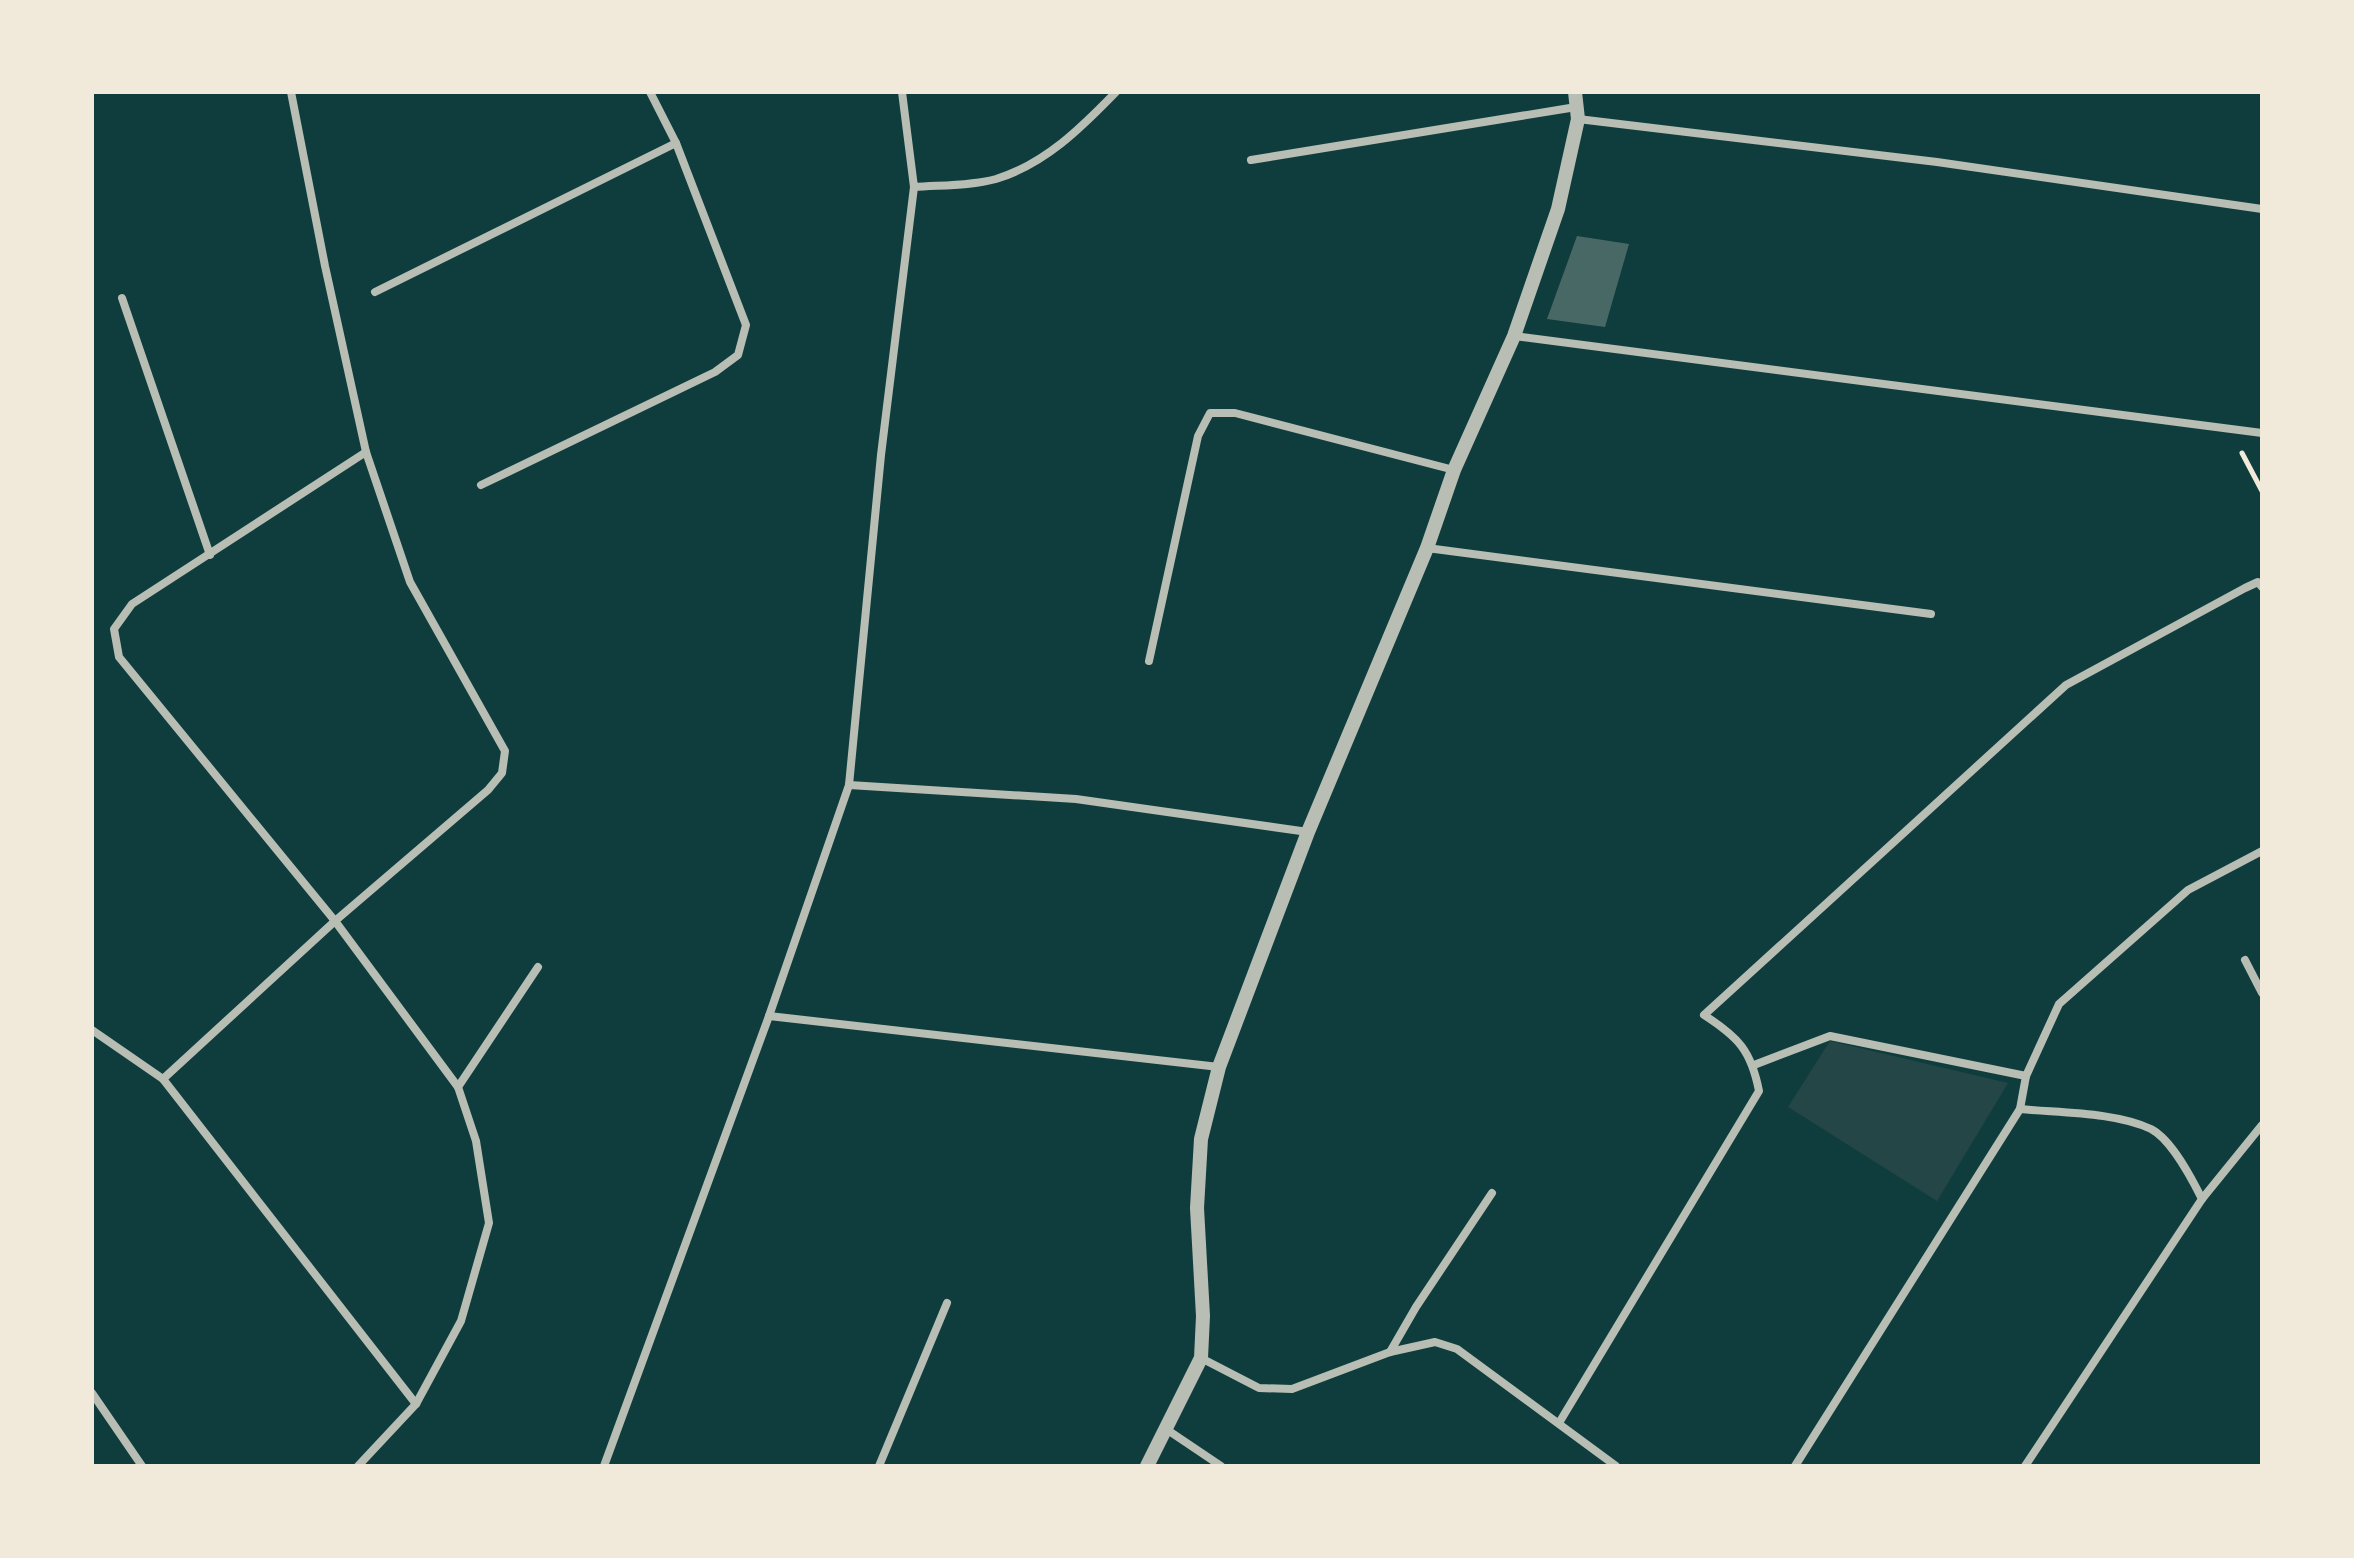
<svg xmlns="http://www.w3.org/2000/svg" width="2354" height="1558" viewBox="0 0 2354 1558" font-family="Signika,sans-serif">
<rect width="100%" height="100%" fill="#0f3d3e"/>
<!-- green -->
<path fill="#244646" d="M 1830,1041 L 2008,1083 L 1937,1201 L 1788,1107 Z"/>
<!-- building -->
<path fill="#486865" d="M 1577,236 L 1629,244 L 1605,327 L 1547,319 Z"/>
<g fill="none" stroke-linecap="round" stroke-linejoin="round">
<!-- path -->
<path stroke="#f1e9da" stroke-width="5" d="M 2242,453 L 2262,491"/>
<!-- minor -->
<g stroke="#b8beb3" stroke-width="8">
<path d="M 902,92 L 914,187 C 940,185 971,186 996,179 C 1045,164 1081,128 1116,92"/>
<path d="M 1578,119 L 1937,162 L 2262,209"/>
<path d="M 1251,160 L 1576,107"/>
<path d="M 375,292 L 676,143"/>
<path d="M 122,298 L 210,555"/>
<path d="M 1514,336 L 2262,433"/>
<path d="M 366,452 L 132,604 L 114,629 L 119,657 L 335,921 L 458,1087"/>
<path d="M 481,485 L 715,372 L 738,355 L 746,325 L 676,143 L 650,92"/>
<path d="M 1427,548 L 1931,614"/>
<path d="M 1149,661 L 1198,436 L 1210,413 L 1235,413 L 1454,470"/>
<path d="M 849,785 L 1076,799 L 1308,832"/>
<path d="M 2245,960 L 2262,993"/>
<path d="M 769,1016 L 1219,1067"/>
<path d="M 92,1030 L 163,1079 L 416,1404"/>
<path d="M 1754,1065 L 1830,1036 L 2026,1076"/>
<path d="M 163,1079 L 335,921 L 488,790 L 502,773 L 505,751 L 410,582 L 366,452 L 325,266 L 291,92"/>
<path d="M 2020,1109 C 2060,1113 2115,1112 2151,1129 C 2172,1140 2192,1179 2202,1199"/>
<path d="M 1390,1352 L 1416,1307 L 1492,1193"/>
<path d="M 1201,1358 L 1259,1388 L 1292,1389 L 1390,1352 L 1435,1342 L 1457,1349 L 1616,1466"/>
<path d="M 92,1393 L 142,1466"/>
<path d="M 1559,1423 L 1759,1091 C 1751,1050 1738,1037 1704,1015 L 2066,685 L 2245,588 L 2258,582 L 2262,587"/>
<path d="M 1166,1429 L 1221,1466"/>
<path d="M 358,1466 L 416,1404 L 461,1321 L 489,1223 L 476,1141 L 458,1087 L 538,967"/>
<path d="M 604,1466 L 769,1016 L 849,785 L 881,455 L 914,187"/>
<path d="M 879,1466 L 947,1303"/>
<path d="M 1795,1466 L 2020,1109 L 2026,1076 L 2059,1004 L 2188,890 L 2262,851"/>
<path d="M 2025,1466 L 2202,1199 L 2262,1125"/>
</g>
<!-- tertiary -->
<path stroke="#b8beb3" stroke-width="14" d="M 1147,1466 L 1201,1358 L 1203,1316 L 1197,1208 L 1201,1139 L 1219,1067 L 1308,832 L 1427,548 L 1454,470 L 1514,336 L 1558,209 L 1578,119 L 1575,92"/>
</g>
<!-- border -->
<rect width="2354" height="1558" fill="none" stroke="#f1e9da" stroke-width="188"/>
</svg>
